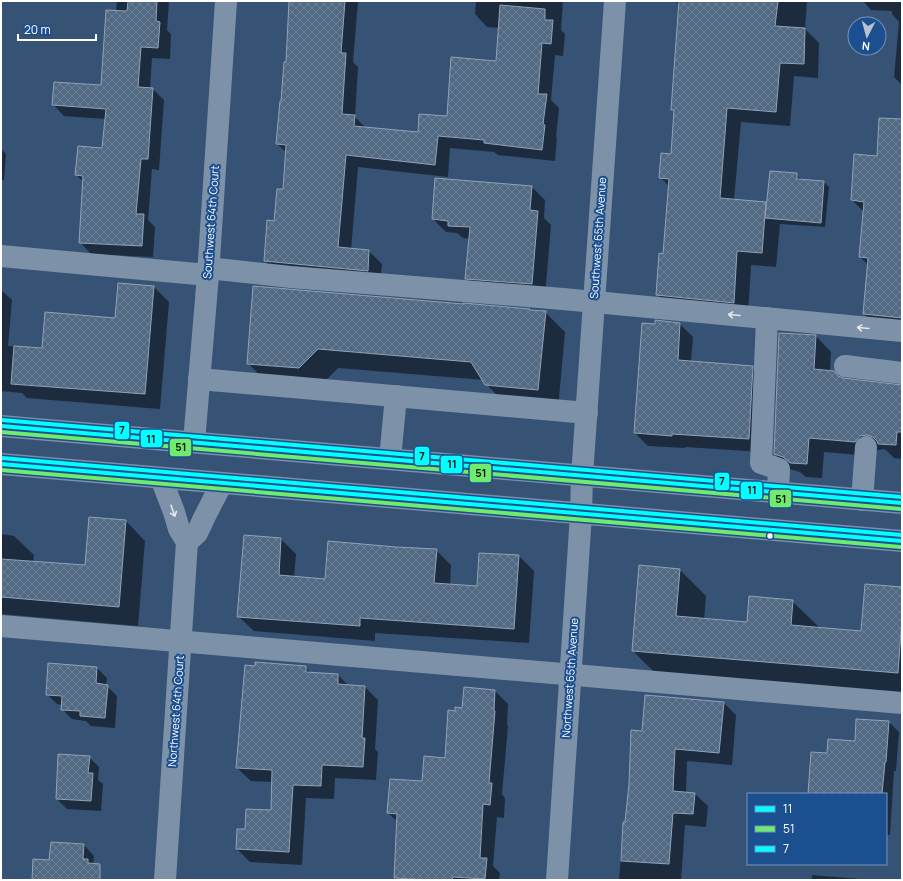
<svg xmlns="http://www.w3.org/2000/svg" width="903" height="881" viewBox="0 0 903 881" font-family="Manrope,sans-serif">
<defs>
<pattern id="building-cross-hatch" width="8" height="8" patternUnits="userSpaceOnUse"><rect width="8" height="8" fill="#526984"/><path d="M0 0l8 8M0 8l8-8" fill="none" stroke="#6c8096"/></pattern>
</defs>
<rect width="100%" height="100%" fill="#365274"/>
<!-- shadow -->
<g fill="#0007">
<path d="M 117,1 L 169,1 L 167,30 L 171,34 L 170,59 L 152,58 L 150,89 L 153,89 L 164,100 L 159,170 L 152,169 L 148,220 L 155,227 L 153,257 L 91,254 L 80,242 L 84,182 L 76,175 L 102,150 L 106,119 L 64,116 L 53,104 L 102,86 L 116,12 Z"/>
<path d="M 289,1 L 358,1 L 353,62 L 358,67 L 355,117 L 366,128 L 419,133 L 448,117 L 497,62 L 500,28 L 487,27 L 475,14 L 476,1 L 563,1 L 561,30 L 565,34 L 563,56 L 555,55 L 551,100 L 559,108 L 556,137 L 557,138 L 555,161 L 498,155 L 494,152 L 450,148 L 448,177 L 358,167 L 351,250 L 369,251 L 382,264 L 380,283 L 277,274 L 265,261 L 268,221 L 275,222 L 284,190 L 287,153 L 277,144 L 287,63 L 289,19 L 288,17 Z"/>
<path d="M 675,1 L 807,1 L 805,29 L 819,43 L 818,78 L 794,76 L 790,126 L 741,122 L 734,200 L 766,203 L 768,204 L 796,174 L 801,180 L 824,182 L 829,187 L 825,227 L 780,224 L 776,267 L 751,265 L 748,316 L 672,309 L 658,295 L 664,255 L 669,186 L 660,177 L 672,155 L 675,112 L 672,109 L 679,5 Z"/>
<path d="M 863,1 L 902,1 L 902,85 L 894,77 L 899,22 L 892,14 L 892,11 L 871,10 Z"/>
<path d="M 902,104 L 902,329 L 877,327 L 864,314 L 868,265 L 860,257 L 864,212 L 852,200 L 901,120 Z"/>
<path d="M 1,149 L 6,154 L 4,180 L 1,180 Z"/>
<path d="M 532,187 L 545,200 L 544,218 L 551,225 L 545,297 L 480,292 L 466,278 L 470,239 L 463,238 L 457,233 L 446,232 L 433,219 Z"/>
<path d="M 154,287 L 169,302 L 160,409 L 27,398 L 22,393 L 1,391 L 1,290 L 12,300 L 8,346 L 43,349 L 116,319 Z"/>
<path d="M 254,287 L 529,310 L 530,311 L 545,312 L 565,332 L 558,409 L 506,404 L 486,384 L 484,380 L 338,368 L 319,387 L 267,383 L 248,363 Z"/>
<path d="M 656,321 L 680,324 L 693,337 L 691,362 L 752,367 L 765,380 L 762,452 L 685,447 L 685,448 L 648,446 L 635,433 Z"/>
<path d="M 780,334 L 816,336 L 831,352 L 830,372 L 839,378 L 902,386 L 902,459 L 894,458 L 886,450 L 883,449 L 875,451 L 870,456 L 824,452 L 822,478 L 806,477 L 800,472 L 790,469 L 775,454 Z"/>
<path d="M 126,521 L 145,541 L 138,626 L 1,614 L 1,534 L 14,536 L 34,555 L 33,562 L 86,566 Z"/>
<path d="M 245,536 L 281,539 L 296,554 L 294,578 L 326,580 L 436,550 L 451,565 L 450,585 L 478,587 L 480,554 L 519,556 L 534,571 L 529,643 L 375,633 L 375,641 L 254,631 L 238,616 Z"/>
<path d="M 680,570 L 706,596 L 704,620 L 748,623 L 792,601 L 819,627 L 818,629 L 862,632 L 902,588 L 902,697 L 659,677 L 633,651 Z"/>
<path d="M 305,667 L 311,673 L 338,675 L 348,685 L 365,687 L 378,700 L 375,749 L 378,752 L 376,780 L 335,778 L 334,799 L 306,798 L 302,865 L 250,862 L 237,849 L 245,830 L 272,811 L 273,782 L 251,781 L 237,768 Z"/>
<path d="M 97,668 L 107,678 L 106,685 L 117,696 L 115,728 L 91,726 L 86,721 L 72,719 L 62,709 L 62,705 L 57,704 L 47,694 Z"/>
<path d="M 495,691 L 508,704 L 507,725 L 508,726 L 502,794 L 505,798 L 504,818 L 497,817 L 493,866 L 500,873 L 499,880 L 397,880 L 395,877 L 398,822 L 388,813 L 423,782 L 446,759 L 456,712 L 463,709 Z"/>
<path d="M 724,703 L 736,715 L 732,765 L 687,761 L 686,793 L 695,794 L 708,806 L 706,827 L 685,825 L 681,880 L 619,880 L 622,844 L 623,844 L 626,823 L 643,732 Z"/>
<path d="M 889,722 L 899,732 L 896,771 L 894,771 L 890,835 L 886,835 L 886,794 L 809,794 L 828,754 L 856,742 Z"/>
<path d="M 89,757 L 99,767 L 98,780 L 103,784 L 101,811 L 67,809 L 57,799 Z"/>
<path d="M 84,845 L 94,856 L 93,866 L 97,880 L 33,880 L 50,861 Z"/>
<path d="M 812,875 L 871,880 L 812,880 Z"/>
</g>
<!-- building -->
<g fill="url(#building-cross-hatch)" stroke="#92a2b6">
<path d="M 128,1 L 157,1 L 156,21 L 160,22 L 158,48 L 141,47 L 138,87 L 153,88 L 148,159 L 141,159 L 136,214 L 144,214 L 142,246 L 79,243 L 83,176 L 75,175 L 78,146 L 102,148 L 106,109 L 52,105 L 54,82 L 101,85 L 106,10 L 127,11 Z"/>
<path d="M 289,1 L 345,1 L 341,53 L 346,53 L 342,114 L 355,115 L 354,126 L 418,132 L 419,114 L 447,116 L 451,57 L 496,61 L 500,5 L 545,9 L 545,20 L 553,20 L 551,44 L 542,43 L 538,94 L 547,94 L 543,124 L 545,125 L 542,150 L 484,143 L 484,140 L 438,136 L 435,165 L 346,155 L 338,247 L 369,250 L 368,271 L 264,261 L 267,220 L 274,221 L 277,189 L 283,189 L 286,145 L 276,144 L 280,101 L 281,101 L 284,62 L 286,62 Z"/>
<path d="M 679,1 L 778,1 L 775,26 L 805,28 L 804,64 L 780,63 L 776,112 L 727,108 L 720,198 L 766,202 L 762,253 L 737,251 L 734,303 L 656,295 L 659,253 L 663,254 L 669,179 L 659,178 L 661,153 L 671,154 L 674,110 L 671,110 Z"/>
<path d="M 879,118 L 902,119 L 902,318 L 863,314 L 868,258 L 859,257 L 864,202 L 851,200 L 854,154 L 877,156 Z"/>
<path d="M 770,171 L 797,173 L 797,179 L 824,181 L 821,223 L 765,218 Z"/>
<path d="M 435,178 L 532,186 L 530,210 L 538,211 L 532,284 L 465,279 L 470,227 L 448,226 L 448,221 L 432,219 Z"/>
<path d="M 118,283 L 154,286 L 145,394 L 11,384 L 14,346 L 42,348 L 45,312 L 115,318 Z"/>
<path d="M 253,286 L 463,304 L 463,303 L 530,309 L 529,310 L 546,311 L 538,390 L 485,385 L 471,362 L 318,349 L 299,368 L 247,364 Z"/>
<path d="M 655,320 L 680,323 L 678,360 L 753,366 L 749,439 L 672,434 L 672,436 L 634,433 L 642,323 L 655,324 Z"/>
<path d="M 779,333 L 816,335 L 814,369 L 834,371 L 838,376 L 843,378 L 902,385 L 902,432 L 897,432 L 896,445 L 878,444 L 877,441 L 873,437 L 867,435 L 860,436 L 855,442 L 809,438 L 807,464 L 790,463 L 783,457 L 774,454 Z"/>
<path d="M 89,517 L 126,520 L 119,607 L 1,597 L 1,559 L 85,565 Z"/>
<path d="M 244,535 L 281,538 L 279,575 L 325,579 L 328,541 L 396,547 L 437,549 L 434,583 L 477,586 L 479,553 L 519,555 L 514,629 L 360,618 L 360,626 L 237,617 Z"/>
<path d="M 639,565 L 680,569 L 676,616 L 747,622 L 749,596 L 793,600 L 791,625 L 861,631 L 865,584 L 902,587 L 902,618 L 898,673 L 632,651 Z"/>
<path d="M 255,662 L 306,666 L 306,672 L 338,674 L 338,684 L 365,686 L 362,738 L 365,738 L 363,767 L 322,765 L 321,786 L 293,785 L 289,852 L 236,849 L 237,829 L 245,829 L 246,809 L 271,810 L 272,770 L 236,768 L 245,665 L 255,666 Z"/>
<path d="M 48,663 L 97,667 L 96,683 L 108,685 L 105,718 L 80,716 L 80,711 L 61,710 L 62,696 L 46,695 Z"/>
<path d="M 464,687 L 495,690 L 494,711 L 495,711 L 489,783 L 492,783 L 490,805 L 483,804 L 480,858 L 487,858 L 485,879 L 453,877 L 452,880 L 429,880 L 394,878 L 397,814 L 387,813 L 390,779 L 422,781 L 424,756 L 445,758 L 448,710 L 455,711 L 455,707 L 462,708 Z"/>
<path d="M 645,695 L 724,702 L 719,753 L 675,749 L 673,791 L 695,793 L 693,814 L 673,813 L 669,864 L 621,861 L 623,822 L 625,822 L 629,784 L 631,730 L 642,731 Z"/>
<path d="M 856,719 L 889,721 L 886,762 L 885,762 L 882,794 L 808,794 L 811,752 L 827,753 L 828,739 L 855,741 Z"/>
<path d="M 58,754 L 90,756 L 88,773 L 93,773 L 91,801 L 56,799 Z"/>
<path d="M 51,842 L 84,844 L 83,859 L 88,859 L 88,863 L 100,864 L 100,880 L 32,880 L 33,859 L 49,860 Z"/>
</g>
<g fill="none" stroke-linecap="round" stroke-linejoin="round">
<!-- minor -->
<g stroke="#7d92a8" stroke-width="22">
<path d="M 1,256 L 208,275"/>
<path d="M 208,268 L 291,277 L 563,299 L 902,331"/>
<path d="M 767,318 L 761,463 L 779,469 L 778,492"/>
<path d="M 845,366 L 902,373"/>
<path d="M 199,379 L 587,413"/>
<path d="M 194,442 L 208,275 L 226,1"/>
<path d="M 390,459 L 396,396"/>
<path d="M 161,478 L 174,512 L 179,529 L 187,542 L 165,880"/>
<path d="M 862,500 L 866,447"/>
<path d="M 187,542 L 197,533 L 205,516 L 222,483"/>
<path d="M 1,626 C 302,649 602,676 902,703"/>
<path d="M 557,880 L 581,514 L 582,476 L 594,302 L 615,1"/>
</g>
<!-- major -->
<g stroke="#7d8ea7" stroke-width="22">
<path d="M 1,426 L 902,503"/>
<path d="M 1,464 L 902,541"/>
</g>
<!-- bus-1 casing -->
<g stroke="#1b4f8f" stroke-width="7">
<g id="bus-1">
<path d="M 1,426 L 902,503"/>
<path d="M 1,464 L 902,541"/>
</g>
</g>
<!-- bus-2 casing -->
<g stroke="#1b4f8f" stroke-width="7">
<g id="bus-2">
<path d="M 1,432 L 901,509"/>
<path d="M 1,470 L 901,547"/>
</g>
</g>
<!-- bus-3 casing -->
<g stroke="#1b4f8f" stroke-width="7">
<g id="bus-3">
<path d="M 2,420 L 902,497"/>
<path d="M 2,458 L 902,535"/>
</g>
</g>
<!-- bus-1 -->
<use href="#bus-1" stroke="#0ff" stroke-width="4"/>
<!-- bus-2 -->
<use href="#bus-2" stroke="#6dec6d" stroke-width="4"/>
<!-- bus-3 -->
<use href="#bus-3" stroke="#0ff" stroke-width="4"/>
</g>
<!-- one-way arrows -->
<defs><path id="oneway-shaft" d="M-6 0H5M1.5-3L5.5 0L1.5 3" fill="none" stroke-width="1.6" stroke-linecap="round" stroke-linejoin="round"/></defs>
<g stroke="#e5e9ee">
<use href="#oneway-shaft" transform="translate(734 315) rotate(-175)"/>
<use href="#oneway-shaft" transform="translate(863 328) rotate(-175)"/>
<use href="#oneway-shaft" transform="translate(173 511) rotate(71)"/>
</g>
<!-- markers -->
<circle fill="#fff" stroke="#1b4f8f" stroke-width="1.5" cx="770" cy="536" r="3.5"/>
<g text-anchor="middle" stroke-width="4" stroke-linejoin="round" paint-order="stroke">
<!-- street labels -->
<g font-size="11" fill="#fff" stroke="#1b4f8f">
<text transform="translate(211 222) rotate(-86)" y="4">Southwest 64th Court</text>
<text transform="translate(598 238) rotate(-86)" y="4">Southwest 65th Avenue</text>
<text transform="translate(570 678) rotate(-86)" y="4">Northwest 65th Avenue</text>
<text transform="translate(176 711) rotate(-86)" y="4">Northwest 64th Court</text>
</g>
</g>
<g stroke="#1b4f8f" stroke-width="1.5">
<rect x="114" y="421" width="16" height="19" rx="4" fill="#0ff"/>
<rect x="140" y="429" width="23" height="19" rx="4" fill="#0ff"/>
<rect x="169" y="438" width="23" height="19" rx="4" fill="#6dec6d"/>
<rect x="414" y="446" width="16" height="20" rx="4" fill="#0ff"/>
<rect x="440" y="455" width="23" height="19" rx="4" fill="#0ff"/>
<rect x="469" y="463" width="23" height="20" rx="4" fill="#6dec6d"/>
<rect x="714" y="472" width="16" height="19" rx="4" fill="#0ff"/>
<rect x="740" y="481" width="23" height="19" rx="4" fill="#0ff"/>
<rect x="769" y="489" width="23" height="19" rx="4" fill="#6dec6d"/>
</g>
<g font-size="11" text-anchor="middle" font-weight="bold" fill="#111">
<text x="122" y="434">7</text>
<text x="151" y="443">11</text>
<text x="181" y="451">51</text>
<text x="422" y="460">7</text>
<text x="452" y="468">11</text>
<text x="481" y="477">51</text>
<text x="722" y="485">7</text>
<text x="752" y="494">11</text>
<text x="781" y="503">51</text>
</g>
<!-- border -->
<rect width="903" height="881" fill="none" stroke="#ffffff" stroke-width="4"/>
<!-- legend -->
<rect x="747" y="793" width="140" height="72" fill="#1b4f8f" stroke="#7695bc"/>
<rect x="755" y="806" width="20" height="6" fill="#00ffff" stroke="#7695bc"/>
<text x="783" y="813" font-size="12" fill="#ffffff">11</text>
<rect x="755" y="826" width="20" height="6" fill="#6dec6d" stroke="#7695bc"/>
<text x="783" y="833" font-size="12" fill="#ffffff">51</text>
<rect x="755" y="846" width="20" height="6" fill="#00ffff" stroke="#7695bc"/>
<text x="783" y="853" font-size="12" fill="#ffffff">7</text>
<!-- north arrow -->
<g transform="translate(867 36) rotate(186)"><circle r="19" fill="#1b4f8f" stroke="#7695bc"/>
<path d="M0-3L7 15L0 10L-7 15Z" fill="#b9c2ce"/>
<text y="-6" font-size="11" font-weight="bold" text-anchor="middle" fill="#ffffff">N</text>
</g>
<!-- scale -->
<path d="M18 34v6h78v-6" fill="none" stroke="#ffffff" stroke-width="2"/>
<text x="24" y="34" font-size="12" fill="#ffffff" stroke="#1b4f8f" stroke-width="3" paint-order="stroke">20 m</text>
</svg>
